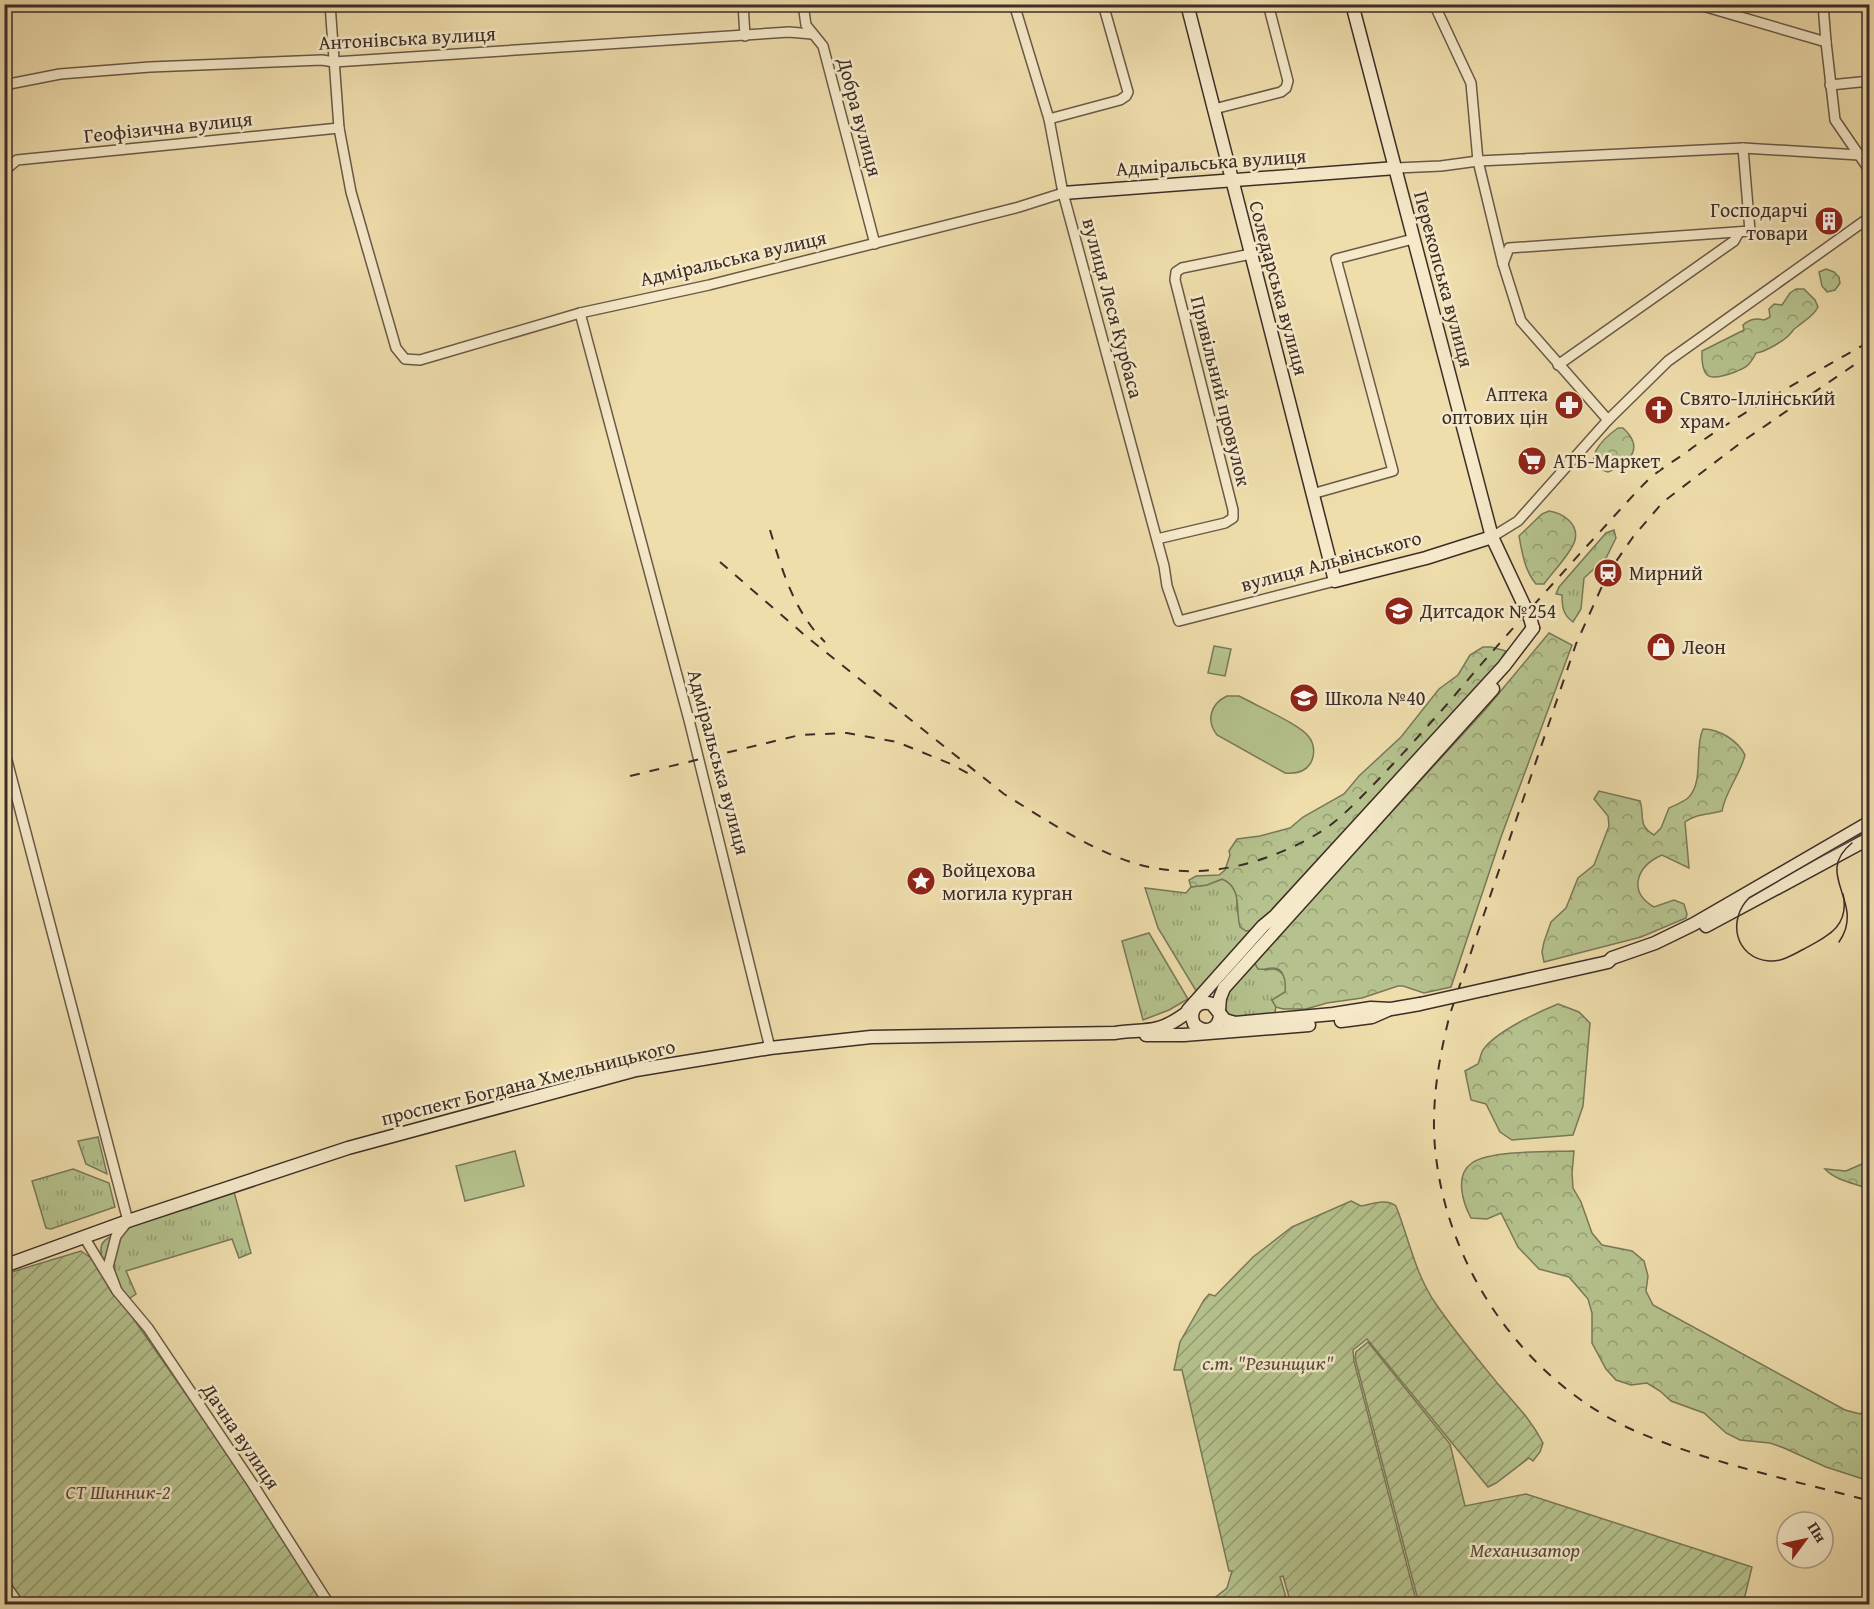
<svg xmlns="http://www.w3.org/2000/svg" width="1874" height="1609" viewBox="0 0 1874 1609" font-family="'Gentium Book Plus',serif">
<defs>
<pattern id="grass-tufts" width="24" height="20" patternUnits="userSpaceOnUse" patternTransform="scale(1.5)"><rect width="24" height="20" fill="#b5c28d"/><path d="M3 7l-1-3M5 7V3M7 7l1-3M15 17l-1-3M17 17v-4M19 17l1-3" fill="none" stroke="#949e73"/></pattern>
<pattern id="forest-crowns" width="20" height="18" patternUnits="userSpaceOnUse" patternTransform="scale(1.5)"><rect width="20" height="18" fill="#b5c28d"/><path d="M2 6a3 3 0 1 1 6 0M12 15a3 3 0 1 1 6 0" fill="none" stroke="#949e73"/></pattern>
<pattern id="garden-furrows" width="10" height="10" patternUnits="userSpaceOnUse" patternTransform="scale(1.5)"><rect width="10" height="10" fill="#b5c28d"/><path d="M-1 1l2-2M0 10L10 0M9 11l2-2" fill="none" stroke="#949e73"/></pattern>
</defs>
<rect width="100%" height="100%" fill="#efddac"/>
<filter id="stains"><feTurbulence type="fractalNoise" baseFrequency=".00333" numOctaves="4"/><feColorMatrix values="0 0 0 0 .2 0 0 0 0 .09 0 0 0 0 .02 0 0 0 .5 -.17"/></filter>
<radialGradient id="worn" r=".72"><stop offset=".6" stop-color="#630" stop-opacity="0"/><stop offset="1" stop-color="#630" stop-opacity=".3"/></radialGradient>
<!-- grass -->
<g fill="url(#grass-tufts)" stroke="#79785a" stroke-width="1.5">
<path d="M 1614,530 L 1616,538 L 1606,558 L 1584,578 L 1581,609 L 1573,622 C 1563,615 1562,607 1562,595 L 1556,594 L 1559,587 L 1606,533 Z"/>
<path d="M 1222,879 L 1229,882 L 1234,889 L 1237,896 L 1237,911 L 1253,930 L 1198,994 L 1158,928 L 1145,888 L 1186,893 L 1191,887 L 1207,885 Z"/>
<path d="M 1149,933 L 1188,999 L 1169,1010 L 1143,1020 L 1122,941 Z"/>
<path d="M 1254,962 L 1265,970 C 1282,965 1287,978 1286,992 L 1272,1000 L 1276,1007 L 1274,1017 L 1234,1020 C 1209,1002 1241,976 1254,962 Z"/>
<path d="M 98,1137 L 107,1174 L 86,1164 L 78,1141 Z"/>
<path d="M 73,1169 L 109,1183 L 115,1207 L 51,1229 L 46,1228 L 32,1181 Z"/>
<path d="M 234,1192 L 251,1253 L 239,1258 L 232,1239 L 126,1271 L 136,1294 L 127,1300 C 109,1275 109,1247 130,1224 Z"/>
<path d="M 112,1236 L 107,1257 L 102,1261 C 100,1248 99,1242 112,1236 Z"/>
</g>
<!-- forest -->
<g fill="url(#forest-crowns)" stroke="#79785a" stroke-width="1.5">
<path d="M 1826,269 L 1834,272 L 1839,277 L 1840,283 L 1835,290 L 1827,292 L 1822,286 L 1819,272 Z"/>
<path d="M 1796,289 L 1804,289 L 1815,300 L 1818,307 C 1813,317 1805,320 1797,327 C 1791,331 1795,329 1790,334 C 1784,341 1765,352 1756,353 C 1754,357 1751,362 1748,365 C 1744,369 1739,370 1735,372 C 1711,381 1701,381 1702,351 L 1744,330 L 1743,325 C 1750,319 1755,318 1764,320 L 1770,317 L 1769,309 L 1774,304 L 1782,305 L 1790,293 Z"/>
<path d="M 1618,428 L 1623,428 C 1645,448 1630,463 1608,472 C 1577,463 1604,438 1618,428 Z"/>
<path d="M 1549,511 C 1563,513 1579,524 1575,540 C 1573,551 1551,574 1544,584 L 1536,584 C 1525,571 1522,553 1519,536 L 1542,514 Z"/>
<path d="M 1549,633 L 1572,645 L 1501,837 L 1451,987 L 1424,993 L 1403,986 L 1398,986 L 1362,998 L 1327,1003 L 1306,1009 L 1283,1009 L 1276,1007 L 1272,1000 L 1285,992 C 1286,983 1285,968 1273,968 C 1267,968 1264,970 1258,969 L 1254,962 L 1485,710 Z"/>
<path d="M 1483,647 L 1491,647 L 1506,651 L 1497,665 L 1260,925 L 1253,930 L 1246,931 L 1240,927 C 1235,909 1243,888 1222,879 L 1207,885 L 1191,887 L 1189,880 L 1196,876 L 1219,875 L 1225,870 L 1230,855 L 1229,851 L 1237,839 L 1260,836 L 1290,828 L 1303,817 L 1344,794 L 1359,776 L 1401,737 L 1439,689 L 1458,675 L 1470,655 Z"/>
<path d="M 1703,729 C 1720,729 1738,741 1745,755 C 1740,775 1725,792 1722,811 C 1708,815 1698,813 1685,822 L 1689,868 L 1662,855 C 1637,866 1627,891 1654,907 L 1674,900 L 1684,904 L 1687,914 L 1686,918 L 1641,937 L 1544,962 L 1542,952 L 1544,942 L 1551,922 L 1566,908 L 1578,878 L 1594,865 L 1609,826 L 1608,816 L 1594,799 L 1599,791 L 1640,801 C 1645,816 1637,825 1654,835 L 1661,828 L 1669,808 C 1675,805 1684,802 1689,797 C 1704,781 1694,748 1703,729 Z"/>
<path d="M 1558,1004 L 1579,1012 L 1590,1023 L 1583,1106 L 1573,1135 L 1512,1140 L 1500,1132 L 1486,1104 L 1471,1100 L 1465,1071 L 1478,1064 C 1480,1059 1481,1053 1483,1050 C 1495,1032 1538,1012 1558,1004 Z"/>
<path d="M 1574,1151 L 1572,1173 L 1573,1188 L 1581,1202 L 1592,1233 L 1602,1245 L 1632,1251 L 1644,1261 L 1648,1276 L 1646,1291 L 1653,1305 L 1845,1410 L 1860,1414 L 1869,1407 L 1869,1481 L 1826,1467 L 1784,1448 L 1770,1443 L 1740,1440 L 1726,1433 L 1704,1413 L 1671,1401 L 1660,1391 L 1647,1383 L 1631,1385 L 1616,1380 L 1606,1369 L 1592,1343 L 1592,1313 L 1588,1299 L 1569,1277 L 1539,1269 L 1518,1247 L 1501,1213 L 1487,1219 L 1471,1218 C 1463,1203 1454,1175 1472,1163 C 1491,1150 1550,1152 1574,1151 Z"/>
<path d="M 1869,1161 L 1869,1189 C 1855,1183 1836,1181 1825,1169 L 1846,1171 Z"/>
</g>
<!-- garden -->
<g fill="url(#garden-furrows)" stroke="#79785a" stroke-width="1.5">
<path d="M 1351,1201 L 1361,1206 C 1372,1204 1386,1198 1396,1206 C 1409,1239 1415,1274 1436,1304 C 1455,1332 1477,1358 1498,1384 C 1516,1405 1530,1418 1543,1443 L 1540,1452 L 1533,1461 L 1529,1458 L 1496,1483 L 1488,1487 L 1367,1339 L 1353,1350 L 1354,1361 L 1417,1604 L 1291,1604 L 1283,1576 L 1280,1577 L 1288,1604 L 1207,1604 L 1227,1588 L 1232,1571 L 1229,1571 L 1182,1370 L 1174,1370 L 1180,1342 L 1204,1300 L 1209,1294 L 1215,1296 L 1253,1257 L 1292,1227 Z"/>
<path d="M 81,1251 L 91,1258 L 204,1420 L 327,1604 L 5,1604 L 5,1274 Z"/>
<path d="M 1368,1342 L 1450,1444 L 1465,1506 L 1526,1494 L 1752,1567 L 1743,1604 L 1419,1604 L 1355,1358 L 1356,1352 Z"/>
</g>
<!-- pitch -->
<g fill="#b5c28d" stroke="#79785a" stroke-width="1.5">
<path d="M 1214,646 L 1231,649 L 1225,676 L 1208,673 Z"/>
<path d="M 1227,696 L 1239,696 L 1245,699 C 1259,707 1301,725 1309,737 C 1315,745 1315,756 1310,764 C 1304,773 1295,774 1285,773 L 1217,735 C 1206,721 1210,704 1227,696 Z"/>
<path d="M 515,1151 L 524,1186 L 465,1201 L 456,1166 Z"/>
</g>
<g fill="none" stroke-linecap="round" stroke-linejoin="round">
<!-- street casing -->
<g stroke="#6a5948" stroke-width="12">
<g id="street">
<path d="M 330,4 L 339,128 L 351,192 L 396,348 L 405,359 L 420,360 L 580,313 L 709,285 L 1019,207 L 1063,193"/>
<path d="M 743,4 L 745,36"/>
<path d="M 803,4 L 806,25 L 823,46 L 875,244"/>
<path d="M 1014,4 L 1049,119 L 1063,193 L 1164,566 L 1167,586 L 1179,621 L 1335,581"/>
<path d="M 1434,4 L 1471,83 L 1478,161 L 1503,264 L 1509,248 L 1750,231 L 1743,148"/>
<path d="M 1696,4 L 1826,42"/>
<path d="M 1823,4 L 1826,42 L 1835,120 L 1870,171"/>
<path d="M 4,85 L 60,74 L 150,67 L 322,60 L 334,62 L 789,32 L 812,34"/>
<path d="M 1830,85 L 1870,81"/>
<path d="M 1214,109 L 1281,92 L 1286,88 L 1288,81 L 1268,4"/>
<path d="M 1049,119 L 1120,100 L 1126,96 L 1128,92 L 1103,4"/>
<path d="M 1396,168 L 1441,166 L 1478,161 L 1743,148 L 1859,155"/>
<path d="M 4,171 L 17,160 L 339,128"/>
<path d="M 1503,264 L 1521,321 L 1608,420"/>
<path d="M 580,313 L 689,720 L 770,1048"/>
<path d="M 1558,365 L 1734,241 L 1739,232"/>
<path d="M 1312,494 L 1393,471 L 1336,259 L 1413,239"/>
<path d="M 1492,537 L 1518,521 L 1608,420 L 1668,361 L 1870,217"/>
<path d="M 1157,539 L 1225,523 L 1233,518 L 1233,510 L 1175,280 L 1176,272 L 1182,268 L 1251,254"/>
<path d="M 4,749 L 128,1221 L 116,1236 L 108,1267 L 117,1291 L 84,1237"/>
<path d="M 117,1291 L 148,1328 L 252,1483 L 329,1604"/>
<path d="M 4,1583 L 19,1604"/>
</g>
</g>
<!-- secondary casing -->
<g stroke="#3d2d27" stroke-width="15">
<g id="secondary">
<path d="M 1187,4 L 1335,581 L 1426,558 L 1492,537"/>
<path d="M 1352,4 L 1492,537 L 1530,618 L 1533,628"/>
<path d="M 1063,193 L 1396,168"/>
<path d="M 1706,926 L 1870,838"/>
<path d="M 1487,989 L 1608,962 L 1612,958 L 1655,943 L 1694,924 L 1870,822"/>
<path d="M 1188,1010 L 1263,926 L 1275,916 L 1504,666 L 1533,628"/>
<path d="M 1219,1010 L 1220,998 L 1224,988 L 1493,689"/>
<path d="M 1220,1015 C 1219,1030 1205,1035 1194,1024 C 1188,1010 1198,999 1212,1004 L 1225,1020 L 1235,1023 L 1333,1014 L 1371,1008 L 1391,1009 L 1420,1004"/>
<path d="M 1341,1021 L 1372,1017 L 1388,1010"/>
<path d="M 1146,1035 L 1184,1035 L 1309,1025"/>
<path d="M 4,1266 L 128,1221 L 348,1148 L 636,1070 L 770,1048 L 871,1037 L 1115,1033 C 1129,1030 1145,1032 1158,1028 C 1172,1025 1184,1014 1195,1007"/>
</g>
</g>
<!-- street -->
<use href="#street" stroke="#f5e9c9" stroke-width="9"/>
<!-- secondary -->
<use href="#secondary" stroke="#f5e9c9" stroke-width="12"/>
<!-- tram -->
<g stroke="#3d2d27" stroke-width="1.5">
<path d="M 1843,894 C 1850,926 1828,936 1804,949 C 1792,955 1782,962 1769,961 C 1735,958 1727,920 1749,898 L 1870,828"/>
<path d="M 1839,942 C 1867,902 1812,875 1852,843"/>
</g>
<!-- rail -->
<g stroke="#3d2d27" stroke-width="2" stroke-dasharray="10 10" stroke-linecap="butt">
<path d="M 1870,354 L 1743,441 L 1663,502 L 1633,537 L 1608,573 L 1576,644 L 1450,1014 C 1438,1061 1430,1109 1436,1157 C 1450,1274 1528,1383 1635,1431 C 1709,1463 1792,1480 1870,1501"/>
<path d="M 770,530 C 782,570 794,612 825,642"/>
<path d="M 720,562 L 808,638 L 1004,794 C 1046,820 1101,857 1149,867 C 1207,879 1266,864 1317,834 C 1338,822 1357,801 1374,784 C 1402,755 1429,725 1455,695 C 1497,645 1541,597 1585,548 C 1606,526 1626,502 1648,480 C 1661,468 1678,459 1692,448 C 1748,408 1810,376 1870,341"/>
<path d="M 630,776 L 800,735 L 847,733 L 897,742 L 951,764 L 971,775"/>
</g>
<!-- secondary-bridge casing -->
<g stroke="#3d2d27" stroke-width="15" stroke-linecap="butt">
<path id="secondary-bridge" d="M 1420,1004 L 1487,989"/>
</g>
<!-- secondary-bridge -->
<use href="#secondary-bridge" stroke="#f5e9c9" stroke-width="12"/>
</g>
<!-- icons -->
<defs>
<g id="building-disc" transform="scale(1.5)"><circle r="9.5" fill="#8f2418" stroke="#f5e9c9"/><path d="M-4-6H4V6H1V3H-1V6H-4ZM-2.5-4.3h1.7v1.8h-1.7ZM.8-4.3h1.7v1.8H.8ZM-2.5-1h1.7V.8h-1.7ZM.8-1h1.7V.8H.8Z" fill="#fff"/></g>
<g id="pharmacy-disc" transform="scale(1.5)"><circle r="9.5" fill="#8f2418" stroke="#f5e9c9"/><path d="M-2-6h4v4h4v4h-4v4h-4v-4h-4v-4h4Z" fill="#fff"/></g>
<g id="church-disc" transform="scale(1.5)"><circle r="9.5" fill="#8f2418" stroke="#f5e9c9"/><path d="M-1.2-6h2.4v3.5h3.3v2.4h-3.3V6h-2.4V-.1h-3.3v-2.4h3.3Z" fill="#fff"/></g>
<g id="supermarket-disc" transform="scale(1.5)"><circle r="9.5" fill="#8f2418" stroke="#f5e9c9"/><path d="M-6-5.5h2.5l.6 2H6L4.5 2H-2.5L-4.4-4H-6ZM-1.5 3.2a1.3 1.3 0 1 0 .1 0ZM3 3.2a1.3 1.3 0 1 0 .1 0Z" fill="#fff"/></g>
<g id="station-disc" transform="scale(1.5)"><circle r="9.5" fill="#8f2418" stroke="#f5e9c9"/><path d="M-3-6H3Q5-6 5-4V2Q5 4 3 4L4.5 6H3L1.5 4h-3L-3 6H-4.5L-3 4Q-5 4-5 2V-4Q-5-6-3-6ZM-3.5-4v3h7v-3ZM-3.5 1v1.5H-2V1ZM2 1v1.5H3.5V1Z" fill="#fff"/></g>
<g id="school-disc" transform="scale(1.5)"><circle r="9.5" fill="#8f2418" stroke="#f5e9c9"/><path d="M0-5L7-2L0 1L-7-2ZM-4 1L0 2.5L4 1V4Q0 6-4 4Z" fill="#fff"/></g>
<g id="shop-disc" transform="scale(1.5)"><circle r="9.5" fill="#8f2418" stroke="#f5e9c9"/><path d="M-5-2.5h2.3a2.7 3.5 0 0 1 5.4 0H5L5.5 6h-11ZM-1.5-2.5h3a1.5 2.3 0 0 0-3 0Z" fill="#fff"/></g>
<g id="sight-disc" transform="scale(1.5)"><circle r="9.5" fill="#8f2418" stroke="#f5e9c9"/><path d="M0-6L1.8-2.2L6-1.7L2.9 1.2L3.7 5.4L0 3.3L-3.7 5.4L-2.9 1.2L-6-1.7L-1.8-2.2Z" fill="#fff"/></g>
</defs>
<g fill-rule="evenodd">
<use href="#building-disc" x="1829" y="221"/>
<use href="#pharmacy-disc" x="1569" y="405"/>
<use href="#church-disc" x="1659" y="410"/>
<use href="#supermarket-disc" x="1532" y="461"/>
<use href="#station-disc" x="1608" y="573"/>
<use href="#school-disc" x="1399" y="611"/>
<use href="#shop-disc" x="1661" y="647"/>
<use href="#school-disc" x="1304" y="698"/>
<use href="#sight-disc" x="921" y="881"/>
</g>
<g text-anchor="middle" stroke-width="5" stroke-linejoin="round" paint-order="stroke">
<!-- street labels -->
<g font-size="20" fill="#3d2d27" stroke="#f5e9c9">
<text transform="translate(407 38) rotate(-3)" y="7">Антонівська вулиця</text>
<text transform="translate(860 117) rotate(75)" y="7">Добра вулиця</text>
<text transform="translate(168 127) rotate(-6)" y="7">Геофізична вулиця</text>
<text transform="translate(1211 162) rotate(-4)" y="7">Адміральська вулиця</text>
<text transform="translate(733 258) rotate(-13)" y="7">Адміральська вулиця</text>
<text transform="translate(1444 279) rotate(75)" y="7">Перекопська вулиця</text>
<text transform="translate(1279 288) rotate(75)" y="7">Соледарська вулиця</text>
<text transform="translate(1113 308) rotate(75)" y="7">вулиця Леся Курбаса</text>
<text transform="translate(1221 391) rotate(76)" y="7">Привільний провулок</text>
<text transform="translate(1331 561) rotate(-15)" y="7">вулиця Альвінського</text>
<text transform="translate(719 762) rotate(75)" y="7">Адміральська вулиця</text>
<text transform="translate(528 1082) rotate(-14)" y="7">проспект Богдана Хмельницького</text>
<text transform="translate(241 1436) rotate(56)" y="7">Дачна вулиця</text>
</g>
<!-- poi labels -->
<g font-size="20" fill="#3d2d27" stroke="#f5e9c9" text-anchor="start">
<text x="1808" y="217" text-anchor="end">Господарчі<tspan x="1808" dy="23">товари</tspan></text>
<text x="1548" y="401" text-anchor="end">Аптека<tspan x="1548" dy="23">оптових цін</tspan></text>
<text x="1680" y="405">Свято-Іллінський<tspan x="1680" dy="23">храм</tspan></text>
<text x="1553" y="468">АТБ-Маркет</text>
<text x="1629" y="580">Мирний</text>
<text x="1420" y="618">Дитсадок №254</text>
<text x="1682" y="654">Леон</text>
<text x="1325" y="705">Школа №40</text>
<text x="942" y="877">Войцехова<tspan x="942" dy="23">могила курган</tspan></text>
</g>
<!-- park labels -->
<g font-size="20" font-style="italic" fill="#554b3b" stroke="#f5e9c9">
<text x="1268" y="1370">с.т. "Резинщик"</text>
<text x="118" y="1499">СТ Шинник-2</text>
<text x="1525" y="1557">Механизатор</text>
</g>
</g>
<!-- margin -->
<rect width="1874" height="1609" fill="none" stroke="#efddac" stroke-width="24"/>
<rect x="6" y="6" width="1862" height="1597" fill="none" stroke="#3d2d27" stroke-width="3"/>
<rect x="12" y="12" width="1850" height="1585" fill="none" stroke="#3d2d27" stroke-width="1.5"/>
<!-- north arrow -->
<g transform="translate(1805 1540) rotate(57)"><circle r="28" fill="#f5e9c9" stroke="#ab9e88" stroke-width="1.5"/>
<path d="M0-4.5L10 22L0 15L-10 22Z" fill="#8f2418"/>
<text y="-9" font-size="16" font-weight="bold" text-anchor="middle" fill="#3d2d27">Пн</text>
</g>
<rect width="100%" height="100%" filter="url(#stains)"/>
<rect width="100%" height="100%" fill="url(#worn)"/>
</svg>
